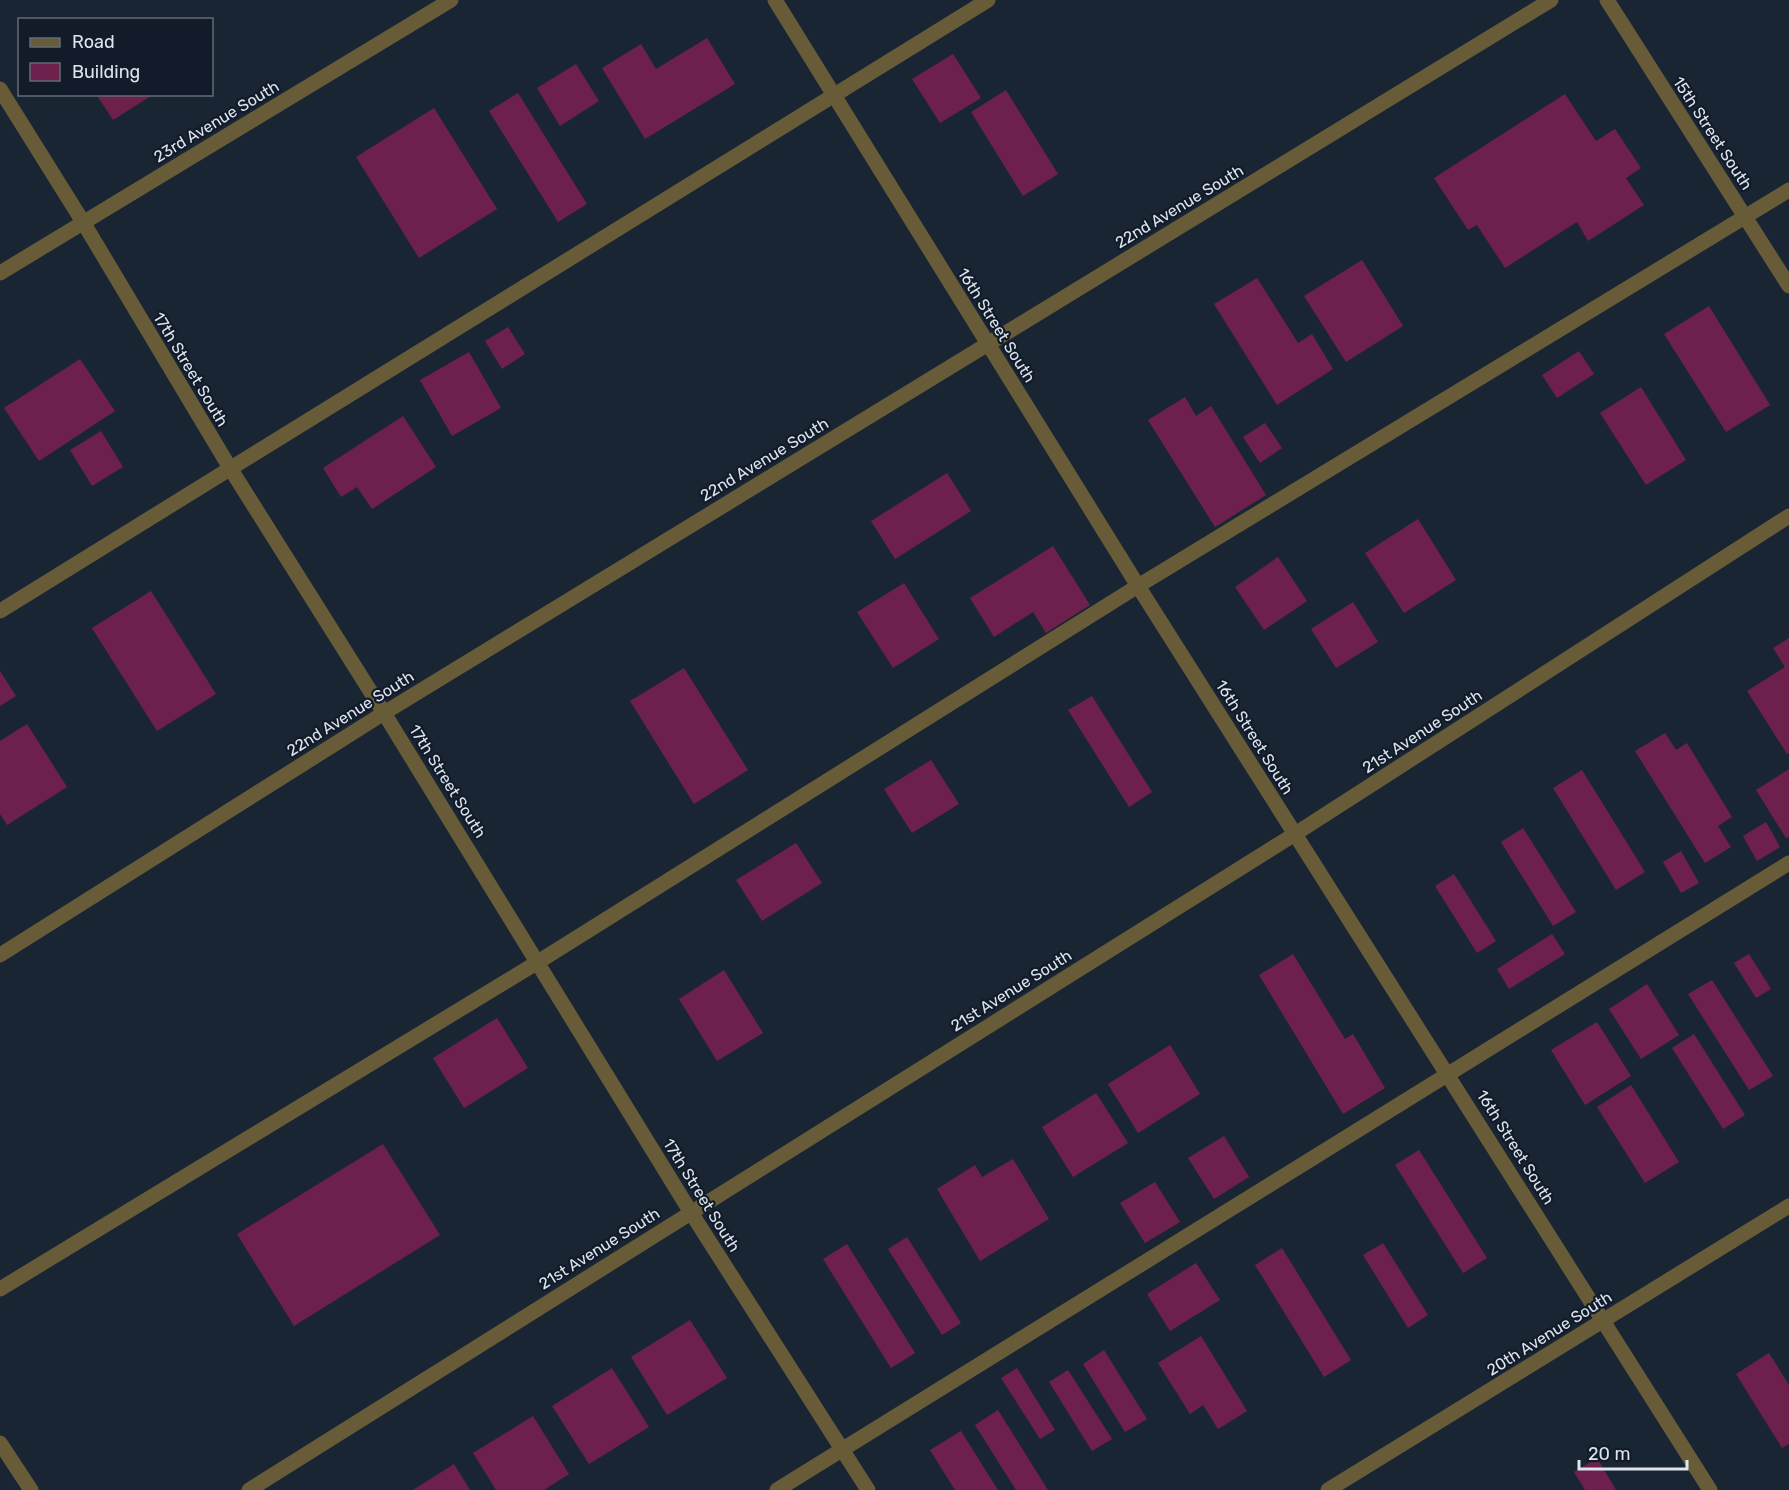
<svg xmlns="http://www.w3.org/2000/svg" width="1789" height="1490" viewBox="0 0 1789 1490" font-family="Rubik,sans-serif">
<rect width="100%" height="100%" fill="#1a2533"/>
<!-- building -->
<g fill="#6e204c">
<path d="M 707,38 L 735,84 L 645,139 L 602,68 L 641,44 L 656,69 Z"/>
<path d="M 953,54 L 981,98 L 940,123 L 912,79 Z"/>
<path d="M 576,64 L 599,101 L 560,126 L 537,88 Z"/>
<path d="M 1006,90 L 1058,174 L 1023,196 L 971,112 Z"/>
<path d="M 518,93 L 587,204 L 558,222 L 489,111 Z"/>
<path d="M 96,94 L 154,94 L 113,120 Z"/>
<path d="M 1565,94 L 1596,141 L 1615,129 L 1641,168 L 1626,178 L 1644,205 L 1588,241 L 1577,222 L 1505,268 L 1477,225 L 1468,230 L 1434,178 Z"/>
<path d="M 434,108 L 497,209 L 419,258 L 356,157 Z"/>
<path d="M 1362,260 L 1403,326 L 1346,362 L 1304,296 Z"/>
<path d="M 1257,278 L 1298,343 L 1312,334 L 1333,369 L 1277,405 L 1214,304 Z"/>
<path d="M 1709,306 L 1770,405 L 1726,432 L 1664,334 Z"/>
<path d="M 508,327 L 525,354 L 502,369 L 485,341 Z"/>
<path d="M 1579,351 L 1594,374 L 1557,398 L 1542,375 Z"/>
<path d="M 469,352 L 501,408 L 452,436 L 420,380 Z"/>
<path d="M 80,359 L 115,411 L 39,461 L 4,408 Z"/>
<path d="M 1641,387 L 1686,460 L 1646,485 L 1600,413 Z"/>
<path d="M 1185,397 L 1196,416 L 1211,406 L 1266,495 L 1215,527 L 1148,420 Z"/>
<path d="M 403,416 L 436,467 L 372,509 L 357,487 L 341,497 L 323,468 Z"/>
<path d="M 1265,423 L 1282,448 L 1260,463 L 1243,437 Z"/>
<path d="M 101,431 L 123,467 L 92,486 L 70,450 Z"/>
<path d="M 947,473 L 971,511 L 895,559 L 871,521 Z"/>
<path d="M 1418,519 L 1456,580 L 1404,613 L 1365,553 Z"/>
<path d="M 1053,546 L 1090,605 L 1046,633 L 1033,612 L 994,637 L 970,598 Z"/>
<path d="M 1278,557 L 1307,601 L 1264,630 L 1235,587 Z"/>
<path d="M 904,583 L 939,639 L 893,668 L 857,612 Z"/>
<path d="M 151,591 L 216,694 L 157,731 L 92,628 Z"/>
<path d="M 1353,602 L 1378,642 L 1336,668 L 1311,629 Z"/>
<path d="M 1789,638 L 1789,753 L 1787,754 L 1747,691 L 1785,667 L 1773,648 Z"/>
<path d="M 684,668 L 748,770 L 694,804 L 630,701 Z"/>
<path d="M 0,671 L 16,696 L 0,706 Z"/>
<path d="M 1092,696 L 1152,792 L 1129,807 L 1068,710 Z"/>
<path d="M 27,724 L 67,787 L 7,825 L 0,814 L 0,741 Z"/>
<path d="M 1665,733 L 1676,750 L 1687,743 L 1732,817 L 1718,826 L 1731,847 L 1705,863 L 1635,751 Z"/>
<path d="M 931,760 L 959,804 L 912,833 L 884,789 Z"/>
<path d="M 1789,769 L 1789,837 L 1786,838 L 1756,790 Z"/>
<path d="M 1582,770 L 1645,872 L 1616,890 L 1553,788 Z"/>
<path d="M 1766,822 L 1780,847 L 1757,861 L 1743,836 Z"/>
<path d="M 1523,828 L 1576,912 L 1553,926 L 1501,842 Z"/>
<path d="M 796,843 L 822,883 L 762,921 L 736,880 Z"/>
<path d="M 1681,851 L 1699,883 L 1681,893 L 1663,862 Z"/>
<path d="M 1454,874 L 1496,941 L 1477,953 L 1435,886 Z"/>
<path d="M 1552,934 L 1565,954 L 1509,989 L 1497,969 Z"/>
<path d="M 1293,954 L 1345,1039 L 1353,1034 L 1385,1088 L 1343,1114 L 1259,975 Z"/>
<path d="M 1749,954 L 1771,989 L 1756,998 L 1734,963 Z"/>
<path d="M 724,970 L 763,1033 L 717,1061 L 679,999 Z"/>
<path d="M 1712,980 L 1773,1076 L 1749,1090 L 1688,994 Z"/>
<path d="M 1647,984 L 1679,1035 L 1641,1059 L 1609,1009 Z"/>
<path d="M 497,1018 L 528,1068 L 464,1108 L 433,1058 Z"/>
<path d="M 1597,1022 L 1631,1076 L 1585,1105 L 1551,1050 Z"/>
<path d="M 1694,1034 L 1745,1115 L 1723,1129 L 1672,1048 Z"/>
<path d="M 1170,1045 L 1200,1094 L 1138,1133 L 1108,1084 Z"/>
<path d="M 1631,1085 L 1679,1162 L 1645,1183 L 1597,1107 Z"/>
<path d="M 1096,1093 L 1128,1143 L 1073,1177 L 1042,1127 Z"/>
<path d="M 1224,1136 L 1249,1177 L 1214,1199 L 1188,1158 Z"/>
<path d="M 383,1144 L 440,1235 L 294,1326 L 237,1234 Z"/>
<path d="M 1419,1150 L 1487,1258 L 1463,1273 L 1395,1165 Z"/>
<path d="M 1013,1159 L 1049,1219 L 980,1261 L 937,1189 L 975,1165 L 982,1177 Z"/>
<path d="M 1155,1182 L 1180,1222 L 1145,1243 L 1120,1203 Z"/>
<path d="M 907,1237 L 961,1323 L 942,1335 L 888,1249 Z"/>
<path d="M 1383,1243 L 1428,1315 L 1408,1328 L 1363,1255 Z"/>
<path d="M 847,1244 L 915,1353 L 891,1368 L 823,1259 Z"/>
<path d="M 1282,1248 L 1351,1360 L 1324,1377 L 1255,1265 Z"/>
<path d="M 1196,1263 L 1220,1300 L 1170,1331 L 1147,1294 Z"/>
<path d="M 690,1320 L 727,1378 L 667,1415 L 631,1357 Z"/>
<path d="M 1201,1336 L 1247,1411 L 1218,1429 L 1203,1405 L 1190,1414 L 1158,1363 Z"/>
<path d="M 1104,1350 L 1147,1419 L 1125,1432 L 1083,1364 Z"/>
<path d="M 1769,1353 L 1789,1385 L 1789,1444 L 1782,1448 L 1736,1374 Z"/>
<path d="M 612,1368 L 649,1427 L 589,1464 L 552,1406 Z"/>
<path d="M 1017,1368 L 1055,1430 L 1040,1439 L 1001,1378 Z"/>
<path d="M 1068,1370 L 1112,1439 L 1092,1451 L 1049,1382 Z"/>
<path d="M 998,1410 L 1048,1490 L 1016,1490 L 975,1425 Z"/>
<path d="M 533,1416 L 569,1474 L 544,1490 L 496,1490 L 473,1453 Z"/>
<path d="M 961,1431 L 998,1490 L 955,1490 L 930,1450 Z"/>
<path d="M 1597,1458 L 1616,1490 L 1585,1490 L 1574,1472 Z"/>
<path d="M 454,1464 L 470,1490 L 413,1490 Z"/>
</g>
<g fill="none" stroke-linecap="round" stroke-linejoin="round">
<!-- lane -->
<g stroke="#685b38" stroke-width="15">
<path d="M 0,611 L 988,0"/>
<path d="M 0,1289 L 538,962 L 1138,586 L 1789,190"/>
<path d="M 777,1490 L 1789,863"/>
</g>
<!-- street -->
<g stroke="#685b38" stroke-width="15">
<path d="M 775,0 L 1138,586 L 1710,1490"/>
<path d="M 1607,0 L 1789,286"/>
<path d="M 0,89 L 83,222 L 230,468 L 384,713 L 690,1211 L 868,1490"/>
<path d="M 0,273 L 451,0"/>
<path d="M 0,955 L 384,713 L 1551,0"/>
<path d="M 0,1443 L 31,1490"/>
<path d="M 249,1490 L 1295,834 L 1789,516"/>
<path d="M 1328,1490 L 1789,1206"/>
</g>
</g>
<g text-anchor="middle" stroke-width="4.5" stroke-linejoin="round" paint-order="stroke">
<!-- street labels -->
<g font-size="16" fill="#dde4ee" stroke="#111b29">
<text transform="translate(216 121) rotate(-31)" y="6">23rd Avenue South</text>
<text transform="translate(1713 133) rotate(57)" y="6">15th Street South</text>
<text transform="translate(1179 206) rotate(-31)" y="6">22nd Avenue South</text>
<text transform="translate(997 325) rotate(58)" y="6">16th Street South</text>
<text transform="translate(191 369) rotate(59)" y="6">17th Street South</text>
<text transform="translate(764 459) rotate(-31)" y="6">22nd Avenue South</text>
<text transform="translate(350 713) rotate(-32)" y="6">22nd Avenue South</text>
<text transform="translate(1422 731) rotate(-33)" y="6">21st Avenue South</text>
<text transform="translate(1255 737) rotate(58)" y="6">16th Street South</text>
<text transform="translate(448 781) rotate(58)" y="6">17th Street South</text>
<text transform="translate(1011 990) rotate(-32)" y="6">21st Avenue South</text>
<text transform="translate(1516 1147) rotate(58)" y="6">16th Street South</text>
<text transform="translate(702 1195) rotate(58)" y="6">17th Street South</text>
<text transform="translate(599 1248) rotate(-32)" y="6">21st Avenue South</text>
<text transform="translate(1549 1333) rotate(-32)" y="6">20th Avenue South</text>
</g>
</g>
<!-- legend -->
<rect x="18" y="18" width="195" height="78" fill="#111b29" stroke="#636b78" stroke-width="1.5"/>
<rect x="30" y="38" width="30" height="9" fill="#685b38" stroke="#636b78" stroke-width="1.5"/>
<text x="72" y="48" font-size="18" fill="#dde4ee">Road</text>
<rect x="30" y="63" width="30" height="18" fill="#6e204c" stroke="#636b78" stroke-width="1.5"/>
<text x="72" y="78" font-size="18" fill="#dde4ee">Building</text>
<!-- scale -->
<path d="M1579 1460v9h108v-9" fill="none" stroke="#dde4ee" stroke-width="3"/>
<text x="1588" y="1460" font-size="18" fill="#dde4ee" stroke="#111b29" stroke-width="4.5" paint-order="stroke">20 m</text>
</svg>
